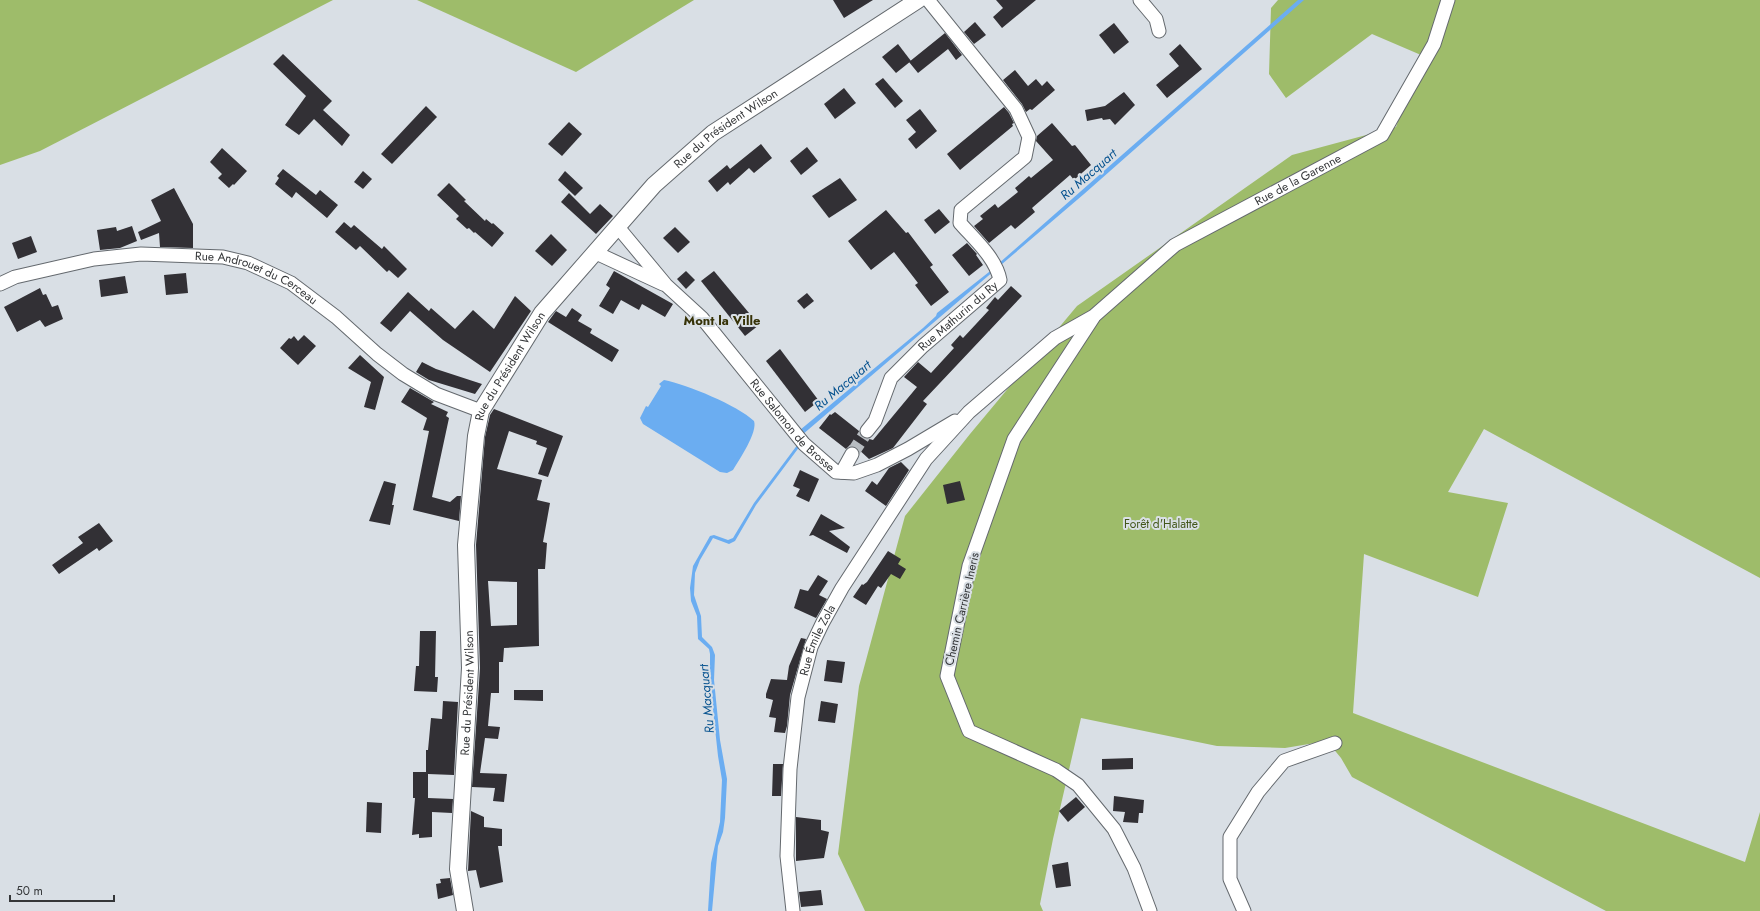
<svg xmlns="http://www.w3.org/2000/svg" width="1760" height="911" viewBox="0 0 1760 911" font-family="Jost,sans-serif">
<rect width="100%" height="100%" fill="#d9dfe5"/>
<!-- green -->
<g fill="#9ebc6a">
<path d="M 0,0 L 333,0 L 40,151 L 0,165 Z"/>
<path d="M 417,0 L 694,0 L 576,72 Z"/>
<path d="M 1278,0 L 1760,0 L 1760,578 L 1484,429 L 1448,492 L 1508,503 L 1478,597 L 1364,554 L 1353,713 L 1745,862 L 1760,812 L 1760,911 L 1606,911 L 1352,777 L 1341,758 L 1327,741 L 1285,748 L 1217,746 L 1081,718 L 1053,839 L 1040,904 L 1043,911 L 865,911 L 838,854 L 859,686 L 905,516 L 970,434 L 1077,306 L 1292,155 L 1396,127 L 1421,55 L 1372,34 L 1286,98 L 1269,74 L 1271,8 Z"/>
</g>
<!-- water -->
<g fill="#6badf1">
<path d="M 1298,0 L 1304,0 L 1084,194 L 802,435 L 800,430 L 923,328 L 936,316 L 937,313 L 989,272 Z"/>
<path d="M 664,380 C 688,385 737,405 754,421 C 758,432 739,460 733,470 L 727,473 L 720,472 L 643,424 L 640,418 L 646,406 L 648,407 L 661,386 L 659,384 Z"/>
<path d="M 798,444 L 800,446 L 756,505 L 735,541 L 729,544 L 713,538 L 700,560 L 695,573 L 694,595 L 701,616 L 702,637 L 712,647 L 715,655 L 714,680 L 720,740 L 727,779 L 725,818 L 723,832 L 718,846 L 712,911 L 708,911 L 711,863 L 720,822 L 722,780 L 718,756 L 710,682 L 710,654 L 709,649 L 698,639 L 697,616 L 691,601 L 690,588 L 693,566 L 710,536 L 714,535 L 728,540 L 733,538 L 754,503 Z"/>
</g>
<!-- building -->
<g fill="#323035" fill-rule="evenodd">
<path d="M 833,0 L 873,0 L 844,18 Z"/>
<path d="M 996,0 L 1036,0 L 1002,28 L 993,17 L 1003,8 Z"/>
<path d="M 975,22 L 986,35 L 974,44 L 964,32 Z"/>
<path d="M 1114,23 L 1129,42 L 1114,54 L 1099,35 Z"/>
<path d="M 945,33 L 962,55 L 956,60 L 948,49 L 918,73 L 909,62 Z"/>
<path d="M 898,44 L 911,61 L 896,73 L 882,57 Z"/>
<path d="M 1180,44 L 1202,69 L 1167,98 L 1156,85 L 1179,66 L 1169,54 Z"/>
<path d="M 283,54 L 332,101 L 323,110 L 350,135 L 342,146 L 314,119 L 299,135 L 285,125 L 306,96 L 273,64 Z"/>
<path d="M 1015,70 L 1028,86 L 1036,79 L 1042,86 L 1047,81 L 1055,90 L 1032,110 L 1030,109 L 1026,112 L 1022,104 L 1003,80 Z"/>
<path d="M 883,78 L 903,101 L 895,108 L 875,84 Z"/>
<path d="M 844,88 L 856,103 L 835,119 L 824,104 Z"/>
<path d="M 1124,92 L 1135,105 L 1115,125 L 1110,119 L 1103,120 L 1102,118 L 1087,121 L 1085,110 L 1105,106 Z"/>
<path d="M 426,106 L 437,117 L 392,164 L 381,154 Z"/>
<path d="M 1004,107 L 1009,113 L 1014,123 L 1012,124 L 1013,126 L 960,170 L 947,154 Z"/>
<path d="M 920,109 L 937,131 L 916,149 L 908,139 L 916,132 L 906,120 Z"/>
<path d="M 569,122 L 582,134 L 562,156 L 548,144 Z"/>
<path d="M 1052,123 L 1072,146 L 1075,145 L 1091,165 L 1074,180 L 1070,175 L 1032,208 L 1035,212 L 1015,229 L 1011,225 L 989,243 L 974,226 L 983,219 L 980,216 L 995,204 L 998,208 L 1018,192 L 1015,188 L 1029,176 L 1031,178 L 1053,160 L 1036,141 L 1037,136 Z"/>
<path d="M 761,144 L 772,158 L 754,173 L 749,168 L 730,185 L 728,182 L 717,192 L 708,181 L 727,165 L 730,169 Z"/>
<path d="M 807,147 L 818,161 L 801,175 L 790,161 Z"/>
<path d="M 222,148 L 247,171 L 234,185 L 233,184 L 229,188 L 218,178 L 222,174 L 210,162 Z"/>
<path d="M 283,169 L 316,195 L 320,190 L 338,205 L 327,218 L 296,192 L 292,198 L 275,184 L 279,178 L 277,176 Z"/>
<path d="M 363,171 L 372,179 L 363,189 L 354,182 Z"/>
<path d="M 565,171 L 583,188 L 575,196 L 558,180 Z"/>
<path d="M 840,178 L 857,200 L 829,218 L 812,196 Z"/>
<path d="M 449,183 L 466,200 L 464,201 L 485,221 L 486,219 L 492,224 L 493,223 L 504,233 L 492,247 L 475,232 L 474,233 L 469,228 L 467,229 L 456,219 L 459,216 L 437,195 Z"/>
<path d="M 174,188 L 193,224 L 193,248 L 160,247 L 159,233 L 141,240 L 138,232 L 161,221 L 151,200 Z"/>
<path d="M 569,193 L 590,214 L 600,204 L 613,216 L 596,234 L 561,202 Z"/>
<path d="M 939,209 L 950,222 L 935,234 L 924,220 Z"/>
<path d="M 886,210 L 906,233 L 908,232 L 933,265 L 930,267 L 949,292 L 931,306 L 915,285 L 918,283 L 894,252 L 871,270 L 848,241 Z"/>
<path d="M 344,222 L 351,228 L 354,225 L 382,249 L 384,246 L 407,269 L 398,278 L 389,270 L 387,272 L 360,246 L 356,250 L 335,232 Z"/>
<path d="M 132,226 L 137,241 L 120,248 L 100,250 L 97,230 L 116,227 L 117,231 Z"/>
<path d="M 675,227 L 690,242 L 678,253 L 663,238 Z"/>
<path d="M 551,234 L 567,250 L 552,266 L 535,251 Z"/>
<path d="M 31,236 L 37,252 L 18,259 L 12,243 Z"/>
<path d="M 967,243 L 977,254 L 976,255 L 983,265 L 969,276 L 952,255 Z"/>
<path d="M 614,271 L 673,304 L 665,317 L 642,304 L 639,310 L 621,300 L 613,314 L 599,306 L 610,288 L 606,285 Z"/>
<path d="M 686,271 L 695,280 L 686,289 L 677,279 Z"/>
<path d="M 714,271 L 759,325 L 745,336 L 701,281 Z"/>
<path d="M 186,273 L 188,293 L 166,295 L 164,275 Z"/>
<path d="M 125,276 L 128,293 L 101,297 L 99,280 Z"/>
<path d="M 1011,286 L 1022,296 L 923,401 L 927,404 L 893,448 L 869,459 L 856,447 L 850,445 L 846,449 L 819,428 L 830,414 L 831,415 L 835,412 L 859,431 L 862,437 L 873,440 L 917,387 L 904,377 L 918,362 L 931,373 L 954,348 L 951,345 L 960,335 L 963,338 L 989,310 L 986,308 L 995,297 L 998,300 Z"/>
<path d="M 40,288 L 43,295 L 46,294 L 52,307 L 58,305 L 63,319 L 45,327 L 40,320 L 17,332 L 4,307 Z"/>
<path d="M 408,292 L 429,311 L 431,308 L 455,329 L 473,310 L 494,329 L 515,296 L 531,311 L 490,372 L 443,340 L 410,311 L 391,332 L 380,323 Z"/>
<path d="M 807,293 L 814,301 L 804,309 L 797,301 Z"/>
<path d="M 572,308 L 582,315 L 578,321 L 592,329 L 590,333 L 619,350 L 612,362 L 548,322 L 556,311 L 566,317 Z"/>
<path d="M 304,335 L 316,346 L 298,365 L 280,348 L 289,338 L 291,339 L 294,336 L 298,341 Z"/>
<path d="M 780,349 L 819,401 L 805,412 L 766,361 Z"/>
<path d="M 360,355 L 384,377 L 375,410 L 364,407 L 371,382 L 348,368 Z"/>
<path d="M 422,362 L 436,369 L 482,384 L 475,394 L 429,380 L 416,372 Z"/>
<path d="M 410,388 L 434,402 L 431,404 L 448,412 L 446,416 L 449,418 L 432,497 L 450,502 L 457,496 L 461,496 L 459,521 L 413,510 L 429,431 L 423,430 L 427,418 L 401,402 Z"/>
<path d="M 494,409 L 563,436 L 548,477 L 538,474 L 547,448 L 536,444 L 537,441 L 509,431 L 497,469 L 542,480 L 537,500 L 550,503 L 543,542 L 547,543 L 545,569 L 538,569 L 539,646 L 504,648 L 503,662 L 499,662 L 499,693 L 491,693 L 488,726 L 500,727 L 498,739 L 485,738 L 480,773 L 507,774 L 504,802 L 493,801 L 495,788 L 472,787 L 480,668 L 476,545 L 485,437 L 490,415 ZM 488,581 L 517,582 L 517,625 L 491,626 Z"/>
<path d="M 901,462 L 909,470 L 886,506 L 865,491 L 872,481 L 877,485 L 889,468 Z"/>
<path d="M 800,470 L 819,479 L 809,502 L 796,496 L 800,489 L 793,486 Z"/>
<path d="M 384,481 L 396,484 L 392,505 L 394,505 L 390,525 L 369,521 Z"/>
<path d="M 960,481 L 965,500 L 947,504 L 943,485 Z"/>
<path d="M 821,514 L 845,528 L 829,531 L 850,547 L 847,553 L 813,535 L 809,536 Z"/>
<path d="M 99,523 L 113,541 L 99,551 L 97,548 L 59,574 L 52,565 L 83,543 L 78,537 Z"/>
<path d="M 888,551 L 901,559 L 898,564 L 906,569 L 900,579 L 891,574 L 881,588 L 878,586 L 866,605 L 853,597 L 862,584 L 863,585 L 867,582 Z"/>
<path d="M 818,575 L 828,581 L 819,595 L 827,599 L 816,618 L 794,608 L 800,589 L 808,591 Z"/>
<path d="M 420,631 L 436,631 L 435,677 L 438,677 L 437,692 L 414,691 L 416,666 L 419,666 Z"/>
<path d="M 801,638 L 806,639 L 790,695 L 787,726 L 785,733 L 774,732 L 776,718 L 769,717 L 773,700 L 766,698 L 766,694 L 771,679 L 787,680 L 789,666 Z"/>
<path d="M 827,660 L 845,662 L 842,683 L 824,681 Z"/>
<path d="M 514,690 L 543,690 L 543,701 L 514,700 Z"/>
<path d="M 443,701 L 458,702 L 454,775 L 428,774 L 428,798 L 453,799 L 452,813 L 432,812 L 432,837 L 419,838 L 419,834 L 412,835 L 415,798 L 413,798 L 413,772 L 426,772 L 426,750 L 428,750 L 431,718 L 442,719 Z"/>
<path d="M 821,701 L 838,704 L 835,723 L 818,721 Z"/>
<path d="M 1133,758 L 1133,769 L 1102,770 L 1102,759 Z"/>
<path d="M 773,764 L 783,764 L 781,796 L 772,796 Z"/>
<path d="M 1114,796 L 1144,800 L 1143,813 L 1139,813 L 1138,823 L 1123,822 L 1125,812 L 1113,811 Z"/>
<path d="M 1076,797 L 1085,807 L 1068,822 L 1059,811 Z"/>
<path d="M 367,802 L 382,803 L 381,833 L 366,832 Z"/>
<path d="M 471,811 L 484,817 L 484,827 L 502,829 L 502,846 L 498,846 L 503,882 L 480,888 L 476,870 L 468,871 Z"/>
<path d="M 796,817 L 821,820 L 821,830 L 829,832 L 824,858 L 796,861 Z"/>
<path d="M 1068,862 L 1071,886 L 1056,888 L 1052,865 Z"/>
<path d="M 450,878 L 453,895 L 438,899 L 436,884 L 441,883 L 440,879 Z"/>
<path d="M 821,890 L 823,905 L 801,907 L 799,892 Z"/>
</g>
<g fill="none" stroke-linecap="round" stroke-linejoin="round">
<!-- minor-tunnel -->
<path stroke="#b8bdc2" stroke-width="13" stroke-dasharray="13 6" stroke-linecap="butt" d="M 852,454 L 867,431"/>
<!-- minor casing -->
<g stroke="#64696e" stroke-width="15">
<g id="minor">
<path d="M 1140,0 L 1156,19 L 1159,31"/>
<path id="s1" d="M 617,226 L 666,285 L 702,318 L 804,444 L 836,472 L 854,473 L 877,465 L 908,449 L 955,421"/>
<path d="M 594,252 L 663,284"/>
<path id="s2" d="M 0,284 L 15,277 L 94,259 L 141,254 L 223,257 L 248,263 L 291,283 L 336,317 L 377,354 L 403,374 L 436,394 L 481,411"/>
<path d="M 1093,318 L 1014,439 L 969,566 L 947,676 L 969,731 L 1056,770 L 1078,785 L 1114,829 L 1134,868 L 1150,911"/>
<path id="s3" d="M 867,431 L 875,421 L 891,378 L 923,346 L 1000,280 C 996,258 974,239 960,223 L 961,210 L 1025,157 L 1029,137 L 1016,109 L 928,0"/>
<path d="M 842,472 L 852,454"/>
<path id="s4" d="M 793,911 L 787,856 L 790,769 L 798,697 L 811,647 L 823,622 L 842,588 L 926,459 L 969,412 L 1055,338 L 1094,316 L 1175,245 L 1382,135 L 1434,44 L 1448,0"/>
<path d="M 1244,911 L 1230,879 L 1230,837 L 1258,792 L 1284,761 L 1335,743"/>
</g>
</g>
<!-- tertiary casing -->
<g stroke="#64696e" stroke-width="18">
<g id="tertiary">
<path id="s5" d="M 465,911 L 458,869 L 470,668 L 466,545 L 476,436 L 481,411 L 542,313 L 654,185 L 713,133 L 918,0"/>
</g>
</g>
<!-- minor -->
<use href="#minor" stroke="#fff" stroke-width="13"/>
<!-- tertiary -->
<use href="#tertiary" stroke="#fff" stroke-width="16"/>
</g>
<g text-anchor="middle" stroke-width="4" stroke-linejoin="round" paint-order="stroke">
<!-- street labels -->
<g font-size="12" fill="#343638" stroke="#d9dfe5">
<text dy="4" stroke="none"><textPath href="#s5" startOffset="879">Rue du Président Wilson</textPath></text>
<text dy="4" stroke="none"><textPath href="#s4" startOffset="956">Rue de la Garenne</textPath></text>
<text dy="4" stroke="none"><textPath href="#s2" startOffset="265">Rue Androuet du Cerceau</textPath></text>
<text dy="4" stroke="none"><textPath href="#s3" startOffset="150">Rue Mathurin du Ry</textPath></text>
<text dy="4" stroke="none"><textPath href="#s5" startOffset="555">Rue du Président Wilson</textPath></text>
<text dy="4" stroke="none"><textPath href="#s1" startOffset="266">Rue Salomon de Brosse</textPath></text>
<text transform="translate(962 609) rotate(-77)" y="4">Chemin Carrière Ineris</text>
<text dy="4" stroke="none"><textPath href="#s4" startOffset="275">Rue Émile Zola</textPath></text>
<text dy="4" stroke="none"><textPath href="#s5" startOffset="219">Rue du Président Wilson</textPath></text>
</g>
<!-- park labels -->
<g font-size="12" fill="#43571a" stroke="#d9dfe5">
<text x="1161" y="528">Forêt d'Halatte</text>
</g>
<!-- water labels -->
<g font-size="13" font-style="italic" fill="#06528f" stroke="#d9dfe5">
<text transform="translate(1088 174) rotate(-41)" y="5">Ru Macquart</text>
<text transform="translate(842 385) rotate(-40)" y="5">Ru Macquart</text>
<text transform="translate(706 699) rotate(-95)" y="5">Ru Macquart</text>
</g>
<!-- neighbourhood labels -->
<g font-size="13" font-weight="bold" fill="#363207" stroke="#d9dfe5">
<text x="722" y="325">Mont la Ville</text>
</g>
</g>
<!-- scale -->
<path d="M10 895v6h104v-6" fill="none" stroke="#343638" stroke-width="2"/>
<text x="16" y="895" font-size="12" fill="#343638" stroke="#d9dfe5" stroke-width="3" paint-order="stroke">50 m</text>
</svg>
